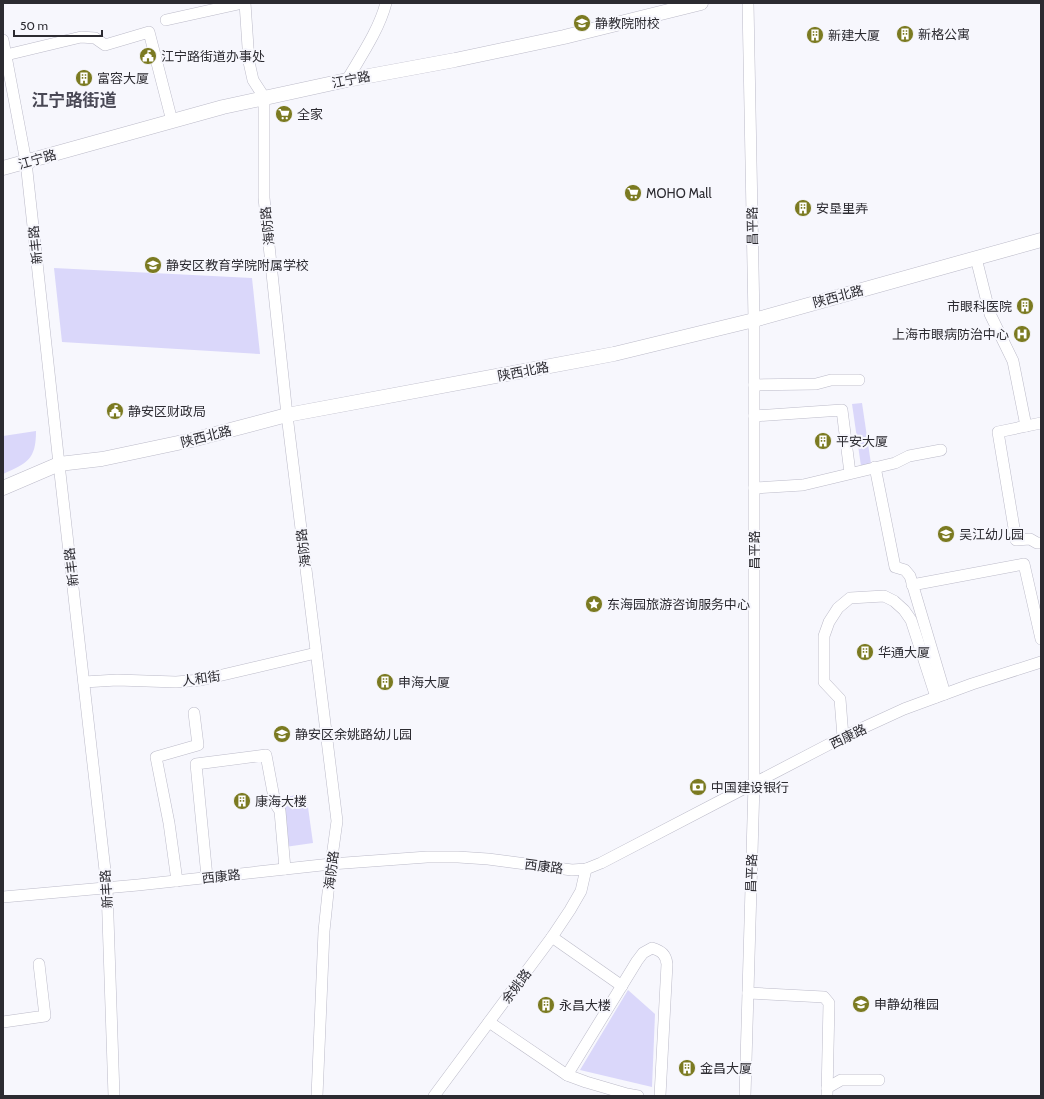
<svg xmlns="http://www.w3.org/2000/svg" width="1044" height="1099" viewBox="0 0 1044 1099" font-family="Cabin,'Noto Sans SC',sans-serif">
<rect width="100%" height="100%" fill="#f7f7fd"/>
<!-- green -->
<g fill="#dad7fa">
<path d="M 54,268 L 252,278 L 260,354 L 62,342 Z"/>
<path d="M 862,403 L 871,464 L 861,466 L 852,404 Z"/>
<path d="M 36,431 C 36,460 27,463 3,474 L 3,436 Z"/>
<path d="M 306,793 L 313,843 L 285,847 L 277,799 Z"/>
<path d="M 628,990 L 655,1014 L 652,1087 L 580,1070 Z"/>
</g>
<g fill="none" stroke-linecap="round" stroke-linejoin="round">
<!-- minor casing -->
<g stroke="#bcbbc9" stroke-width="12">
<g id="minor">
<path d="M 245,3 L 249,62 L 253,80 L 264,97 L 264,198 L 287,415 L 337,821 L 331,864 L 324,931 L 317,1096"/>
<path d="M 166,20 L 243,3"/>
<path d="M 3,40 L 26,162 L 59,464 L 107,888 L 114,1096"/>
<path d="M 6,55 L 81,37 L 95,38 L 105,45 L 149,32 L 172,121"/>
<path d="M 347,80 C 361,56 379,30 386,3"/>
<path d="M 976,258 L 990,314 L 1013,361 L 1026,426"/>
<path d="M 754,385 L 816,384 L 831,380 L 859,380"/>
<path d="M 754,416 L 842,410 L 850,473"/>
<path d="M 1041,423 L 998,432 L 1016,540 L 1030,539 L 1037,543 L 1041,543"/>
<path d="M 875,467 L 895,567 L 905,570 L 910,576 L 945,694"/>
<path d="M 754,488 L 803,485 L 895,463 L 909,456 L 941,450"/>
<path d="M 912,585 L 1024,564 L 1041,639"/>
<path d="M 84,682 L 117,680 L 176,682 L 201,680 L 316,653"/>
<path d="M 843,737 L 840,699 L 824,682 L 824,636 L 829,622 L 838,608 L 850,598 L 884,596 L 894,601 L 904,610 L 911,620 L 936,697"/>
<path d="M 207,877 L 196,764 L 266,755 L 275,803 L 280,811 L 285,869"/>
<path d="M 177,881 L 169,823 L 156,757 L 198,745 L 194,713"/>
<path d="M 3,897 L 138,885 L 331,864 L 427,857 L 458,857 L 488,859 L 572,870 L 586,869 L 601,863 L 843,737 L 904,709 L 972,684 L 1041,662"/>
<path d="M 552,937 L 622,986"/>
<path d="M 748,993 L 824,997 L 829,1003 L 827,1096"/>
<path d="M 3,1022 L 45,1016 L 39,964"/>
<path d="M 489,1022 L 567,1075 L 586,1082 L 627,1094 L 638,1096"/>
<path d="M 567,1075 L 637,961 L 643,953 L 652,948 C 662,951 666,955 667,964 L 660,1096"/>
<path d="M 827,1088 L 841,1080 L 879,1080"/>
<path d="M 434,1096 L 552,937 L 570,910 L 581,891 L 586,869"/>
<path d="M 745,1096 L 754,784 L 754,320 L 748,3"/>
</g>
</g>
<!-- major casing -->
<g stroke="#bcbbc9" stroke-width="15">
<g id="major">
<path d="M 3,168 L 223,107 L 347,80 L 455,60 L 564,37 L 701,3"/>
<path d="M 3,488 L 59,464 L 102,459 L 192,440 L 287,415 L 614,354 L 754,320 L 1041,240"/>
</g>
</g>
<!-- minor -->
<use href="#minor" stroke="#fff" stroke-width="11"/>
<!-- major -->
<use href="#major" stroke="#fff" stroke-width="14"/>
</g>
<!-- icons -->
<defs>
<g id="school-disc" transform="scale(0.9)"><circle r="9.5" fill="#7b7a21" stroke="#f7f7fd"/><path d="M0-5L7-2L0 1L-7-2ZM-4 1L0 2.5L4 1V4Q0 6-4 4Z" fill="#fff"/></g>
<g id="building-disc" transform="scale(0.9)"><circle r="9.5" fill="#7b7a21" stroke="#f7f7fd"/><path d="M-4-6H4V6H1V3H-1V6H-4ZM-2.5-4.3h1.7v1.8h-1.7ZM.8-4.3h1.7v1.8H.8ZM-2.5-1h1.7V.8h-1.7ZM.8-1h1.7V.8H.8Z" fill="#fff"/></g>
<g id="civic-disc" transform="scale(0.9)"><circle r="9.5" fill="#7b7a21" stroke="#f7f7fd"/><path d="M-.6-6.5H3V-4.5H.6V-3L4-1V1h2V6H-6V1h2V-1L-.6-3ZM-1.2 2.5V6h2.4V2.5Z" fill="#fff"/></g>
<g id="supermarket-disc" transform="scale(0.9)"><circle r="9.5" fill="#7b7a21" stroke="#f7f7fd"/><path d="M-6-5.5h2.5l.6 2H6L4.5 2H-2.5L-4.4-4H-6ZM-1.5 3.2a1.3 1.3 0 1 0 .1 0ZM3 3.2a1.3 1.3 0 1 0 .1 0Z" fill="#fff"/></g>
<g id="hospital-disc" transform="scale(0.9)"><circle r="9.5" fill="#7b7a21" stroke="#f7f7fd"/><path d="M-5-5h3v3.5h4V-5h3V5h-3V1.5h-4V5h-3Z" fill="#fff"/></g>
<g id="sight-disc" transform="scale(0.9)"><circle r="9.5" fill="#7b7a21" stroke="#f7f7fd"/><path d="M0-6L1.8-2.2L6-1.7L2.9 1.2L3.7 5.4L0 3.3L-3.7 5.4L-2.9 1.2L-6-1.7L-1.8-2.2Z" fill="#fff"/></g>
<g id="bank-disc" transform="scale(0.9)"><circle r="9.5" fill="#7b7a21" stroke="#f7f7fd"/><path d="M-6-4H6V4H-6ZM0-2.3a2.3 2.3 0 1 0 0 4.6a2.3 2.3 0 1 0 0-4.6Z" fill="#fff"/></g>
</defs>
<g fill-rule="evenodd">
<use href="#school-disc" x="582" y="23"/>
<use href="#building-disc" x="905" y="34"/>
<use href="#building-disc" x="815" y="35"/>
<use href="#civic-disc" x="148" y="56"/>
<use href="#building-disc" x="84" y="78"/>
<use href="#supermarket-disc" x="284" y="114"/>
<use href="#supermarket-disc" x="633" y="193"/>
<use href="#building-disc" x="803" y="208"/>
<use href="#school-disc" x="153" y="265"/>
<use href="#building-disc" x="1025" y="306"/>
<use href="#hospital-disc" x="1022" y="334"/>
<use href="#civic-disc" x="115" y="411"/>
<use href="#building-disc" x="823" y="441"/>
<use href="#school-disc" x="946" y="534"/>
<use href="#sight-disc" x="594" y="604"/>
<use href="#building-disc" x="865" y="652"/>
<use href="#building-disc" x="385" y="682"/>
<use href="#school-disc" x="282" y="734"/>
<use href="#bank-disc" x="698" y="787"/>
<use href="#building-disc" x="242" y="801"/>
<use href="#school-disc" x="861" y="1004"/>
<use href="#building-disc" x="546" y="1005"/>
<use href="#building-disc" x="687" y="1068"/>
</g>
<g text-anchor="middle" stroke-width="4" stroke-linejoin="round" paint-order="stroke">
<!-- poi labels -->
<g font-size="13" fill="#2c2b31" stroke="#f7f7fd" text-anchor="start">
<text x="595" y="28">静教院附校</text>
<text x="918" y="39">新格公寓</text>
<text x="828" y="40">新建大厦</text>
<text x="161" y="61">江宁路街道办事处</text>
<text x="97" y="83">富容大厦</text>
<text x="297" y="119">全家</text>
<text x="646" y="198">MOHO Mall</text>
<text x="816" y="213">安垦里弄</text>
<text x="166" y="270">静安区教育学院附属学校</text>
<text x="1012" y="311" text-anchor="end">市眼科医院</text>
<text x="1009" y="339" text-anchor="end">上海市眼病防治中心</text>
<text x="128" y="416">静安区财政局</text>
<text x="836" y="446">平安大厦</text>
<text x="959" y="539">吴江幼儿园</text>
<text x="607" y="609">东海园旅游咨询服务中心</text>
<text x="878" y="657">华通大厦</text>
<text x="398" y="687">申海大厦</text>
<text x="295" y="739">静安区余姚路幼儿园</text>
<text x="711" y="792">中国建设银行</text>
<text x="255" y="806">康海大楼</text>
<text x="874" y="1009">申静幼稚园</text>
<text x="559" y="1010">永昌大楼</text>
<text x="700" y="1073">金昌大厦</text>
</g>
<!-- street labels -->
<g font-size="13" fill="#2c2b31" stroke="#f7f7fd">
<text transform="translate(351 79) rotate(-11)" y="5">江宁路</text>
<text transform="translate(37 159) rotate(-16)" y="5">江宁路</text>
<text transform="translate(267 226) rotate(-96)" y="5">海防路</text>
<text transform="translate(752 226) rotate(-91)" y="5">昌平路</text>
<text transform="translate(35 245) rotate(-96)" y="5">新丰路</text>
<text transform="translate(838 296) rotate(-15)" y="5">陕西北路</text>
<text transform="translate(523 371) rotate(-11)" y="5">陕西北路</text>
<text transform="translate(206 436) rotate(-14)" y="5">陕西北路</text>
<text transform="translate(303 548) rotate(-97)" y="5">海防路</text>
<text transform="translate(754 550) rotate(-90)" y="5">昌平路</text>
<text transform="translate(71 567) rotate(-97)" y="5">新丰路</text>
<text transform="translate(201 678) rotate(-8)" y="5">人和街</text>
<text transform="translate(848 736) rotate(-26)" y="5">西康路</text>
<text transform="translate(544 866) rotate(7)" y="5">西康路</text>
<text transform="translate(331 870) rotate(-83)" y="5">海防路</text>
<text transform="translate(751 873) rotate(-88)" y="5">昌平路</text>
<text transform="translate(221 876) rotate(-6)" y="5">西康路</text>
<text transform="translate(106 889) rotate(-94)" y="5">新丰路</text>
<text transform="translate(516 986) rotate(-53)" y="5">余姚路</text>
</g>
<!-- district labels -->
<g font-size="17" font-weight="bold" fill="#494855" stroke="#f7f7fd">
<text x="74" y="106">江宁路街道</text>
</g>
</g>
<!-- border -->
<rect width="1044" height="1099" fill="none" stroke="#2c2b31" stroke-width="8"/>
<!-- scale -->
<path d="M14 30v6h88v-6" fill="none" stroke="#2c2b31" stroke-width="2"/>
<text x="20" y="30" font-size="12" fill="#2c2b31" stroke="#f7f7fd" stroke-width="3" paint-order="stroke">50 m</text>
</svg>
